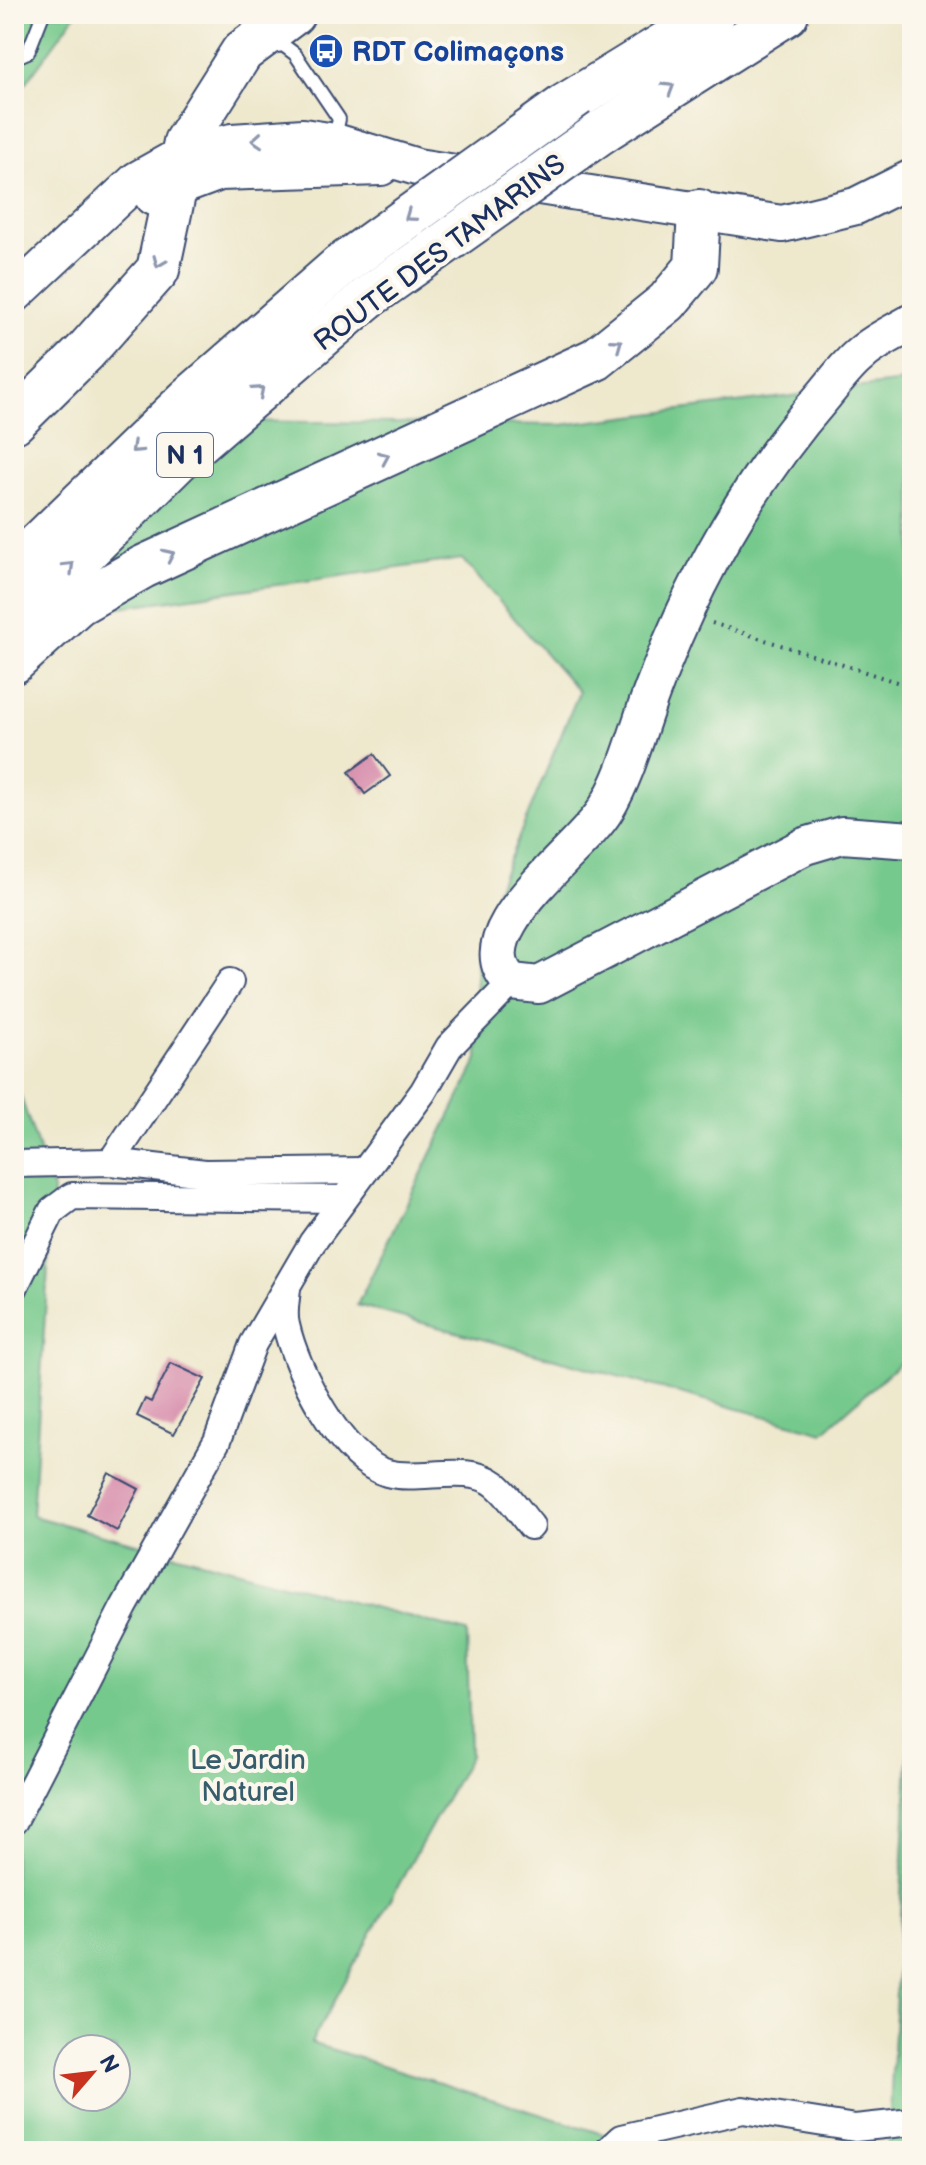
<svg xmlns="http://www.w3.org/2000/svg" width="926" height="2165" viewBox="0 0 926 2165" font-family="'Balsamiq Sans',sans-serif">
<rect width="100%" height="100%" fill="#fbf7ec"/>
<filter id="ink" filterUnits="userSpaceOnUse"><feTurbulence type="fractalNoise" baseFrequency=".0125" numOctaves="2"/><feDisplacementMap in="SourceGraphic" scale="16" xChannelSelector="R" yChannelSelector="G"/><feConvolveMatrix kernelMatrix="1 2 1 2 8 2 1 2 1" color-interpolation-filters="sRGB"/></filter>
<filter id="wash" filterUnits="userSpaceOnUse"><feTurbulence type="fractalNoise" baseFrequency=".006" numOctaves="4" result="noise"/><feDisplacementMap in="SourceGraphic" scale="32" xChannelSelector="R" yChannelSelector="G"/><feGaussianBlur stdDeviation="1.8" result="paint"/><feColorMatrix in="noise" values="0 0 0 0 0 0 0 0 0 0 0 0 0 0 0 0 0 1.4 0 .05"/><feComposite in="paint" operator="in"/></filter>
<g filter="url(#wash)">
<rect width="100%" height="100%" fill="#eee8cd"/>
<!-- green -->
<g fill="#76c98c" stroke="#487c75" stroke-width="2" fill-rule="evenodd">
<path d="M 14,14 L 76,14 L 14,99 Z"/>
<path d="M 912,381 L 912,1363 L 900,1363 L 823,1432 L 357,1305 L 478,1059 L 476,940 L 579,692 L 462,559 L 78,613 L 139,420 L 561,425 Z"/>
<path d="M 14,1078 L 53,1190 L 32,1516 L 467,1632 L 470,1756 L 311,2043 L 616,2138 L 617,2151 L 14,2151 ZM 68,2049 L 116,2049 L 116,2097 L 68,2097 Z"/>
<path d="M 912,1716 L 912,2151 L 888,2151 L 910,1721 Z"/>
</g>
<g id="blocks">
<!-- building -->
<g fill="#d890ad">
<path d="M 374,754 L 390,776 L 365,794 L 349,772 Z"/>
<path d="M 171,1363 L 205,1379 L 174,1434 L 137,1416 L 145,1399 L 151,1402 Z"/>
<path d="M 109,1473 L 139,1489 L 117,1531 L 87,1515 Z"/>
</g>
</g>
</g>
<g filter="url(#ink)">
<use href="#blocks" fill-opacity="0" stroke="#3b4b6f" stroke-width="2"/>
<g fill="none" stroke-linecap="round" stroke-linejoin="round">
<!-- service casing -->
<g stroke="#3b4b6f" stroke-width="16">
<g id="service">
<path d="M 270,47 L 283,45 L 295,54 L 339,119 L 335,137"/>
<path d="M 14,58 L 28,52 L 43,14"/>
</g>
</g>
<!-- minor casing -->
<g stroke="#3b4b6f" stroke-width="30">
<g id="minor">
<path d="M 111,1162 L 230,982"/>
<path d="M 14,1164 L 111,1162 L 205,1173 L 363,1171"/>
<path d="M 14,1288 L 52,1211 L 72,1196 L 343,1199"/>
<path d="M 287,1289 C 286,1300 283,1314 286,1325 C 296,1370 341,1460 387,1473 C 419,1482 468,1463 495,1484 C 509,1495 520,1513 531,1526"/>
<path d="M 14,1821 L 124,1607 L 217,1441 L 253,1344 L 312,1243 L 423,1092 L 449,1047 L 512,982"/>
<path d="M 607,2151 L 621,2138 L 743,2110 L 855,2128 L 912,2122"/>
</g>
</g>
<!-- secondary casing -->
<g stroke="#3b4b6f" stroke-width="40">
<g id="secondary">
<path d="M 153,197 L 220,172 L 381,167"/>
<path d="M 14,295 L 137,180 L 180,156 L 232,142 L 303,137 L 335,142 L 417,167 L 782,224 L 856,206 L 912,178"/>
<path d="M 912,322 C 896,332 875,341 861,354 C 847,365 836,381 825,394 C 749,481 692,583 652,691 C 637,731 628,772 606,809 C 583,850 458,935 512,982 L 539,985 L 805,846 L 842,835 L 912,840"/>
</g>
</g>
<!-- trunk casing -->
<g stroke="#3b4b6f" stroke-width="46">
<g id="trunk">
<path d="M 565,105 L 713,14"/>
<path d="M 603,131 L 787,14"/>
<path d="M 14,422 L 85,352 L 158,270 L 185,142 L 242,52 L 293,14"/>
<path d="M 14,567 L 188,399 L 340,266"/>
<path d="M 14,623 L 182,457 L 367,298"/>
<path d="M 14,662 L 78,604 L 143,567 L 596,359 L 667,302 L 696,267 L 699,211"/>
</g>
</g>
<!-- path -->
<path stroke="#3b4b6f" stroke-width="4" stroke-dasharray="2 6" stroke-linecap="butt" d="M 712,623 L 912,687"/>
<!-- service -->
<use href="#service" stroke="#fff" stroke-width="12"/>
<!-- minor -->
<use href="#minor" stroke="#fff" stroke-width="26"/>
<!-- secondary -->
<use href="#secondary" stroke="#fff" stroke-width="36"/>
<!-- trunk -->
<use href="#trunk" stroke="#fff" stroke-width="42"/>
<!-- trunk-bridge casing -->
<g stroke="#3b4b6f" stroke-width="46" stroke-linecap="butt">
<g id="trunk-bridge">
<path d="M 340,266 L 565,105"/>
<path d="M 367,298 L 603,131"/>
</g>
</g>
<!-- trunk-bridge -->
<use href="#trunk-bridge" stroke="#fff" stroke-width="42"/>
</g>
<!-- one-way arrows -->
<defs><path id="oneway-chevron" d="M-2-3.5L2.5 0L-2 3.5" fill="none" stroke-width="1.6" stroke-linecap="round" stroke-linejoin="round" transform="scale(2)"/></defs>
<g stroke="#8d97ae">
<use href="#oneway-chevron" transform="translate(669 88) rotate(-32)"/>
<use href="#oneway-chevron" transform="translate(257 140) rotate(176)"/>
<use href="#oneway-chevron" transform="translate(410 216) rotate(144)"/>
<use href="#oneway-chevron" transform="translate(159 262) rotate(112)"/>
<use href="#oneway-chevron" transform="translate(617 344) rotate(-36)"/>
<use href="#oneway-chevron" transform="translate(259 391) rotate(-41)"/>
<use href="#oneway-chevron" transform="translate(136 448) rotate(137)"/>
<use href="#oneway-chevron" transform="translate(384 457) rotate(-24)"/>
<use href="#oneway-chevron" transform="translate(169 555) rotate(-25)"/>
<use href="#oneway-chevron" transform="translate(69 567) rotate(-44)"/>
</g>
</g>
<!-- icons -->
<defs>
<g id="bus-disc" transform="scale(1.8)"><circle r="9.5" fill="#1a4fb4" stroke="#fbf7ec"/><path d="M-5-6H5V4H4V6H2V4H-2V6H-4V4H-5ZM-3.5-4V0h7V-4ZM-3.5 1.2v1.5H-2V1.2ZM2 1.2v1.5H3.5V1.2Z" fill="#fff"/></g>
</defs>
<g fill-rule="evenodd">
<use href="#bus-disc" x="326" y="51"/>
</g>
<g text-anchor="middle" stroke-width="8" stroke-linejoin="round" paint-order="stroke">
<!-- shield labels -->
<rect fill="#fbf7ec" stroke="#5e6b89" stroke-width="2" x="157" y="433" width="56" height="44" rx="6"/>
<g font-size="26" font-weight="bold" fill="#1b2f5e">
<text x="185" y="464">N 1</text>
</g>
<!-- transit labels -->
<g font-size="28" font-weight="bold" fill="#164399" stroke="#fbf7ec" text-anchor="start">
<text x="352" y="61">RDT Colimaçons</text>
</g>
<!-- street labels -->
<g font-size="28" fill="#1b2f5e" stroke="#fbf7ec">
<text transform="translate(439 252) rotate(-37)" y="10">ROUTE DES TAMARINS</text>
</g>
<!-- park labels -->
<g font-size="28" fill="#365d6c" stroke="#fbf7ec">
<text x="248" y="1769">Le Jardin<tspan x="248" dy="32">Naturel</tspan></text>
</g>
</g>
<!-- margin -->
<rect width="926" height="2165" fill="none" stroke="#fbf7ec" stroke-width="48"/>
<!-- north arrow -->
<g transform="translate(92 2073) rotate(62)"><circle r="38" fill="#fbf7ec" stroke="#a1a7b3" stroke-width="2"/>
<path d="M0-6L14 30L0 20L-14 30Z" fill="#c8321e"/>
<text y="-12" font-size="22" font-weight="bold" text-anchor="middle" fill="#1b2f5e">N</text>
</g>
</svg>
